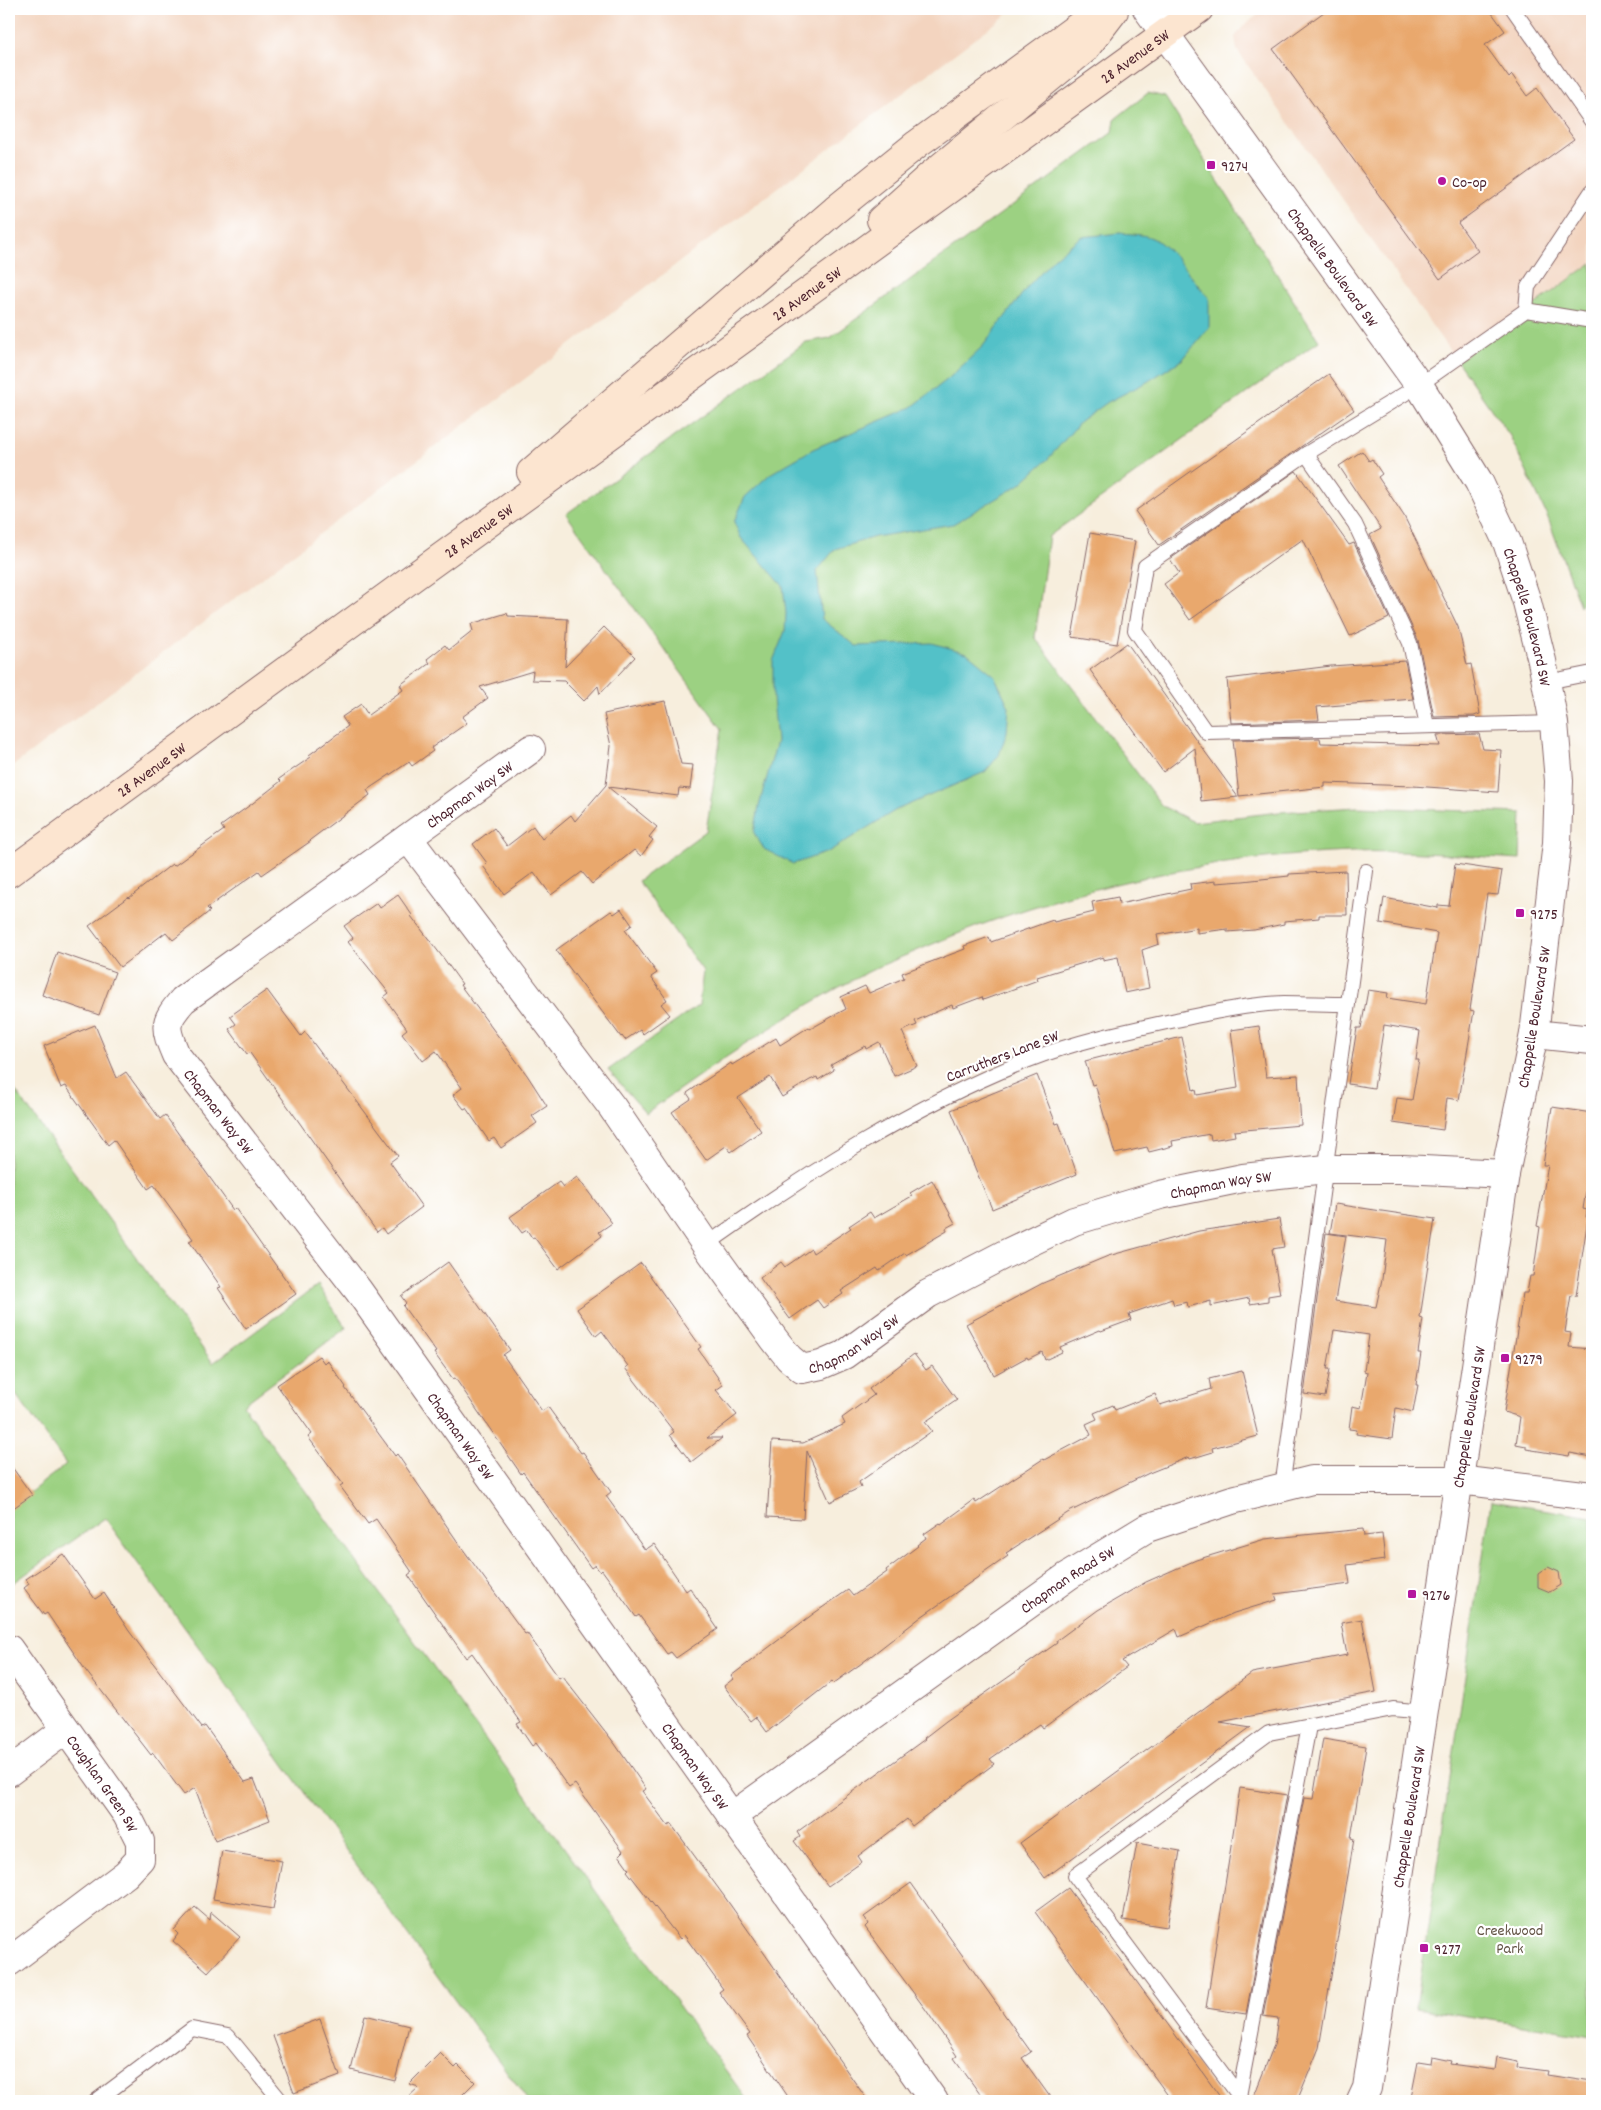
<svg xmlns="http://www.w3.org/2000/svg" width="1601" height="2110" viewBox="0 0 1601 2110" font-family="Dekko,sans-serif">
<rect width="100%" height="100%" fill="#fff"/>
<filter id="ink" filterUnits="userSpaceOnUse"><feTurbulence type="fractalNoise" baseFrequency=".02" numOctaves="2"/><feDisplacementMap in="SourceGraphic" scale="10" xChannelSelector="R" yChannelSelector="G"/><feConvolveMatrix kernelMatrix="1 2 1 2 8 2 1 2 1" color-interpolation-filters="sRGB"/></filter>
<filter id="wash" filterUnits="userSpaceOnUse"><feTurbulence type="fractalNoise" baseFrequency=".0096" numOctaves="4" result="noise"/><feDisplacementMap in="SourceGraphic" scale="20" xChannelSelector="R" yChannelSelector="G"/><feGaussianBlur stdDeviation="1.12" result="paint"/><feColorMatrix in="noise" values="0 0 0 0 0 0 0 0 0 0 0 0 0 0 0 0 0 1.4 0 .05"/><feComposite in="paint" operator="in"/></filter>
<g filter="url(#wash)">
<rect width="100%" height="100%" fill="#f7eedd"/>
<!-- built -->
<g fill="#f3d4bf">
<path d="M 9,9 L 1014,9 L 9,769 Z"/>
<path d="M 1266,9 L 1592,9 L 1592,263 L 1457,361 L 1237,50 L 1235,37 L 1244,25 Z"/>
</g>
<!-- green -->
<g fill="#9cd182" stroke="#737856">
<path d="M 1148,93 L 1165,97 L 1319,341 L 1049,536 L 1035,637 L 1162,806 L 1194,822 L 1279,812 L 1357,807 L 1522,813 L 1520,859 C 1464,856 1407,850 1351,852 C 1205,857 1062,889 928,946 C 908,955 887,962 868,972 C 789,1012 718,1062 646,1113 L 608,1070 L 699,1005 L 703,971 L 638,881 L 706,831 L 722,729 L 566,514 L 806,342 L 830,338 L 1113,132 L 1115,119 Z"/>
<path d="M 1592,263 L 1592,593 L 1580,606 L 1548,518 L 1510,436 L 1457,361 Z"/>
<path d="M 9,1082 L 213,1363 L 318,1285 L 346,1328 L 243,1405 L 748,2101 L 528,2101 L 105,1518 L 9,1586 L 9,1509 L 66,1464 L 9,1385 Z"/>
<path d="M 1491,1501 L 1592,1517 L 1592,2036 L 1416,2008 Z"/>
</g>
<!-- water -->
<path fill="#53c1c8" stroke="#4e707a" d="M 1120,233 C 1130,234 1143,234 1152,238 C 1170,245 1195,283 1209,298 L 1209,327 L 1183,359 L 1147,382 L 1108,402 L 1080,422 L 1048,459 L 1019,485 L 953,524 L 875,537 L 835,549 L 817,571 L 822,619 L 856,646 L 932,643 L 967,653 L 994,675 L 1009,707 L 1007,732 L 999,755 L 985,772 L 896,810 L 828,852 L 793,864 L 764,849 L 754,833 L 759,806 L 777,741 L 773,698 L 773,661 L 785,631 L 786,613 L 783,586 L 741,538 L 734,522 L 745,497 L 770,474 L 813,449 L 912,407 L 948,379 L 983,346 L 1029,285 L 1055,257 L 1081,237 Z"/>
<g id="blocks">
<!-- building -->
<g fill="#e9a86d">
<path d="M 1328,9 L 1489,9 L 1505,31 L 1485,45 L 1509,78 L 1512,75 L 1527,96 L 1537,88 L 1574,139 L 1458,223 L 1478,251 L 1440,279 L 1273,49 Z"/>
<path d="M 1329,374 L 1354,410 L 1159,545 L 1135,511 Z"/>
<path d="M 1362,451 L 1369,461 L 1372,459 L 1382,474 L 1378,477 L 1404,516 L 1458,627 L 1467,665 L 1471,664 L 1480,714 L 1474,716 L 1434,717 L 1418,640 L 1370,535 L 1381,529 L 1339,466 Z"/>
<path d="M 1296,471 L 1349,545 L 1354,543 L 1389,618 L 1350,636 L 1303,539 L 1190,620 L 1164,584 L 1179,573 L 1170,559 Z"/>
<path d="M 1090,533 L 1135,541 L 1117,644 L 1072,637 Z"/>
<path d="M 507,613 L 508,616 L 568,619 L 565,667 L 604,627 L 635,657 L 600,694 L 598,686 L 584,701 L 564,681 L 532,680 L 533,671 L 480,687 L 488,698 L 462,717 L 467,723 L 431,748 L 433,751 L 412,766 L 409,762 L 367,790 L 370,795 L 310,840 L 311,841 L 262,875 L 259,871 L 207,908 L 210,911 L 173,940 L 166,932 L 120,967 L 89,926 L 128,897 L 129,898 L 172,864 L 174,866 L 224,830 L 221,826 L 253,803 L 281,781 L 279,779 L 311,757 L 309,755 L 348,726 L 342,717 L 361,704 L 368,715 L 403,690 L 400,685 L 430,663 L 427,659 L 445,645 L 449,650 L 473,631 L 471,624 Z"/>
<path d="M 1127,643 L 1200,745 L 1238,797 L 1201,801 L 1195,748 L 1163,772 L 1090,670 Z"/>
<path d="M 1405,661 L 1413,699 L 1317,707 L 1319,720 L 1231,723 L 1227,679 L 1331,666 Z"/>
<path d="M 665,701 L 681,764 L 693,765 L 690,789 L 679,788 L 678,796 L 608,787 L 657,827 L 649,837 L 653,840 L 641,856 L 634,850 L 592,884 L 582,872 L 551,895 L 534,872 L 504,894 L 483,866 L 487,863 L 473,844 L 494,828 L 507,846 L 533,826 L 542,839 L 571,815 L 575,821 L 606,785 L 611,746 L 604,714 Z"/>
<path d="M 1479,734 L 1483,749 L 1501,750 L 1498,792 L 1413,786 L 1325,783 L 1325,787 L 1239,796 L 1233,740 L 1320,738 L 1321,743 L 1440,746 L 1437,735 Z"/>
<path d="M 1455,864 L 1502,871 L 1498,895 L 1487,894 L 1470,1010 L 1474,1011 L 1459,1100 L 1447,1098 L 1443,1130 L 1393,1123 L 1397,1098 L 1412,1100 L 1419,1060 L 1416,1060 L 1420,1031 L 1384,1025 L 1374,1088 L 1348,1084 L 1357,1028 L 1361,1028 L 1368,990 L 1388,993 L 1387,998 L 1426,1004 L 1437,933 L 1380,923 L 1384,898 L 1438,908 L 1438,905 L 1449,906 Z"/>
<path d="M 1346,871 L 1347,915 L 1319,915 L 1319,918 L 1284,921 L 1284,924 L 1254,930 L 1227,932 L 1227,929 L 1197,933 L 1197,928 L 1157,935 L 1159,944 L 1142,950 L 1149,988 L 1125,993 L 1118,957 L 1103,960 L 1103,957 L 1037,977 L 1038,980 L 983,1000 L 982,997 L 953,1008 L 952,1005 L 915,1021 L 917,1025 L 902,1031 L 917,1066 L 894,1076 L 879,1042 L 866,1049 L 865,1046 L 831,1065 L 834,1070 L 818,1080 L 817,1077 L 810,1080 L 782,1097 L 770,1077 L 738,1098 L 761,1131 L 731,1152 L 726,1146 L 706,1160 L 672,1112 L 691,1099 L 687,1093 L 731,1063 L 732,1065 L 776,1038 L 780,1045 L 809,1027 L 810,1029 L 846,1009 L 841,997 L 865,986 L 869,993 L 904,978 L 902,973 L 965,949 L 964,946 L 989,937 L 991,942 L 1053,920 L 1054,922 L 1094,912 L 1092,902 L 1118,897 L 1119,904 L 1191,889 L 1190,884 L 1216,881 L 1216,883 L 1243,881 L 1289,876 L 1289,874 Z"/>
<path d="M 398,895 L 412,915 L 411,916 L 444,959 L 462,984 L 460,985 L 527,1075 L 547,1106 L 532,1116 L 537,1123 L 501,1148 L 494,1138 L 489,1141 L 466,1108 L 464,1109 L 453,1095 L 462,1088 L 436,1051 L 423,1061 L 402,1033 L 407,1029 L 384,997 L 389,993 L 348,942 L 353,938 L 344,926 L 377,903 L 380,908 Z"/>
<path d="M 621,909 L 632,925 L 625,930 L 657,973 L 651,977 L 667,1000 L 661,1004 L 670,1015 L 643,1034 L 640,1030 L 625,1040 L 622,1036 L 621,1037 L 556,950 L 611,911 L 614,914 Z"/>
<path d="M 57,952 L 115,972 L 99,1015 L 42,995 Z"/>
<path d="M 267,990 L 301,1036 L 305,1032 L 398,1156 L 390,1162 L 422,1207 L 386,1234 L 382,1228 L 377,1232 L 250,1053 L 247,1054 L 229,1029 L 236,1024 L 230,1016 Z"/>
<path d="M 95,1025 L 117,1078 L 126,1072 L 160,1119 L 165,1115 L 233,1210 L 235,1208 L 296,1294 L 246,1329 L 218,1288 L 221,1287 L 189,1241 L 193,1239 L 154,1185 L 148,1189 L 114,1140 L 108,1145 L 66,1086 L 61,1088 L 44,1046 Z"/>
<path d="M 1259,1026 L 1266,1077 L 1298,1075 L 1301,1125 L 1234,1131 L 1235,1136 L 1211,1140 L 1210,1134 L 1172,1141 L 1173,1146 L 1149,1152 L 1147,1147 L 1115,1154 L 1095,1084 L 1092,1085 L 1085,1061 L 1182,1037 L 1193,1090 L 1196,1089 L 1197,1095 L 1238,1088 L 1231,1030 Z"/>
<path d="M 1037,1075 L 1056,1124 L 1059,1123 L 1077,1174 L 992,1209 L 951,1110 Z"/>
<path d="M 1552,1107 L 1592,1113 L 1592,1172 L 1589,1172 L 1583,1209 L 1587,1210 L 1586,1217 L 1588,1218 L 1576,1296 L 1571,1295 L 1565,1332 L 1571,1333 L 1569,1347 L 1592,1349 L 1592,1457 L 1570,1453 L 1569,1456 L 1526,1449 L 1526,1446 L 1516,1444 L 1520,1417 L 1504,1412 L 1523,1293 L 1527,1293 L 1530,1276 L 1533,1276 L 1540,1227 L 1537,1226 L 1548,1165 L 1543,1165 Z"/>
<path d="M 577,1177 L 612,1223 L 599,1232 L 602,1236 L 558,1269 L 534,1237 L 532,1238 L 527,1230 L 522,1233 L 510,1217 L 559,1182 L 563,1187 Z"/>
<path d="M 932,1180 L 955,1223 L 946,1228 L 947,1231 L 906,1255 L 905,1253 L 879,1271 L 877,1268 L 841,1291 L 843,1294 L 823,1308 L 817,1300 L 790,1319 L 760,1278 L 781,1262 L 785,1267 L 811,1249 L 813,1253 L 851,1228 L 849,1226 L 870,1212 L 874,1218 L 912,1196 L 910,1193 Z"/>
<path d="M 1335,1204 L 1435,1219 L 1420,1318 L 1423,1319 L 1418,1353 L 1421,1353 L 1416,1385 L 1418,1385 L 1413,1412 L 1396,1408 L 1392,1439 L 1356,1434 L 1357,1430 L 1349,1429 L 1352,1406 L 1361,1408 L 1367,1372 L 1364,1371 L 1369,1335 L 1334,1330 L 1327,1369 L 1330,1369 L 1325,1397 L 1304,1394 L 1326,1233 L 1346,1236 L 1335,1301 L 1376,1307 L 1382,1279 L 1387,1240 L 1330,1233 Z"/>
<path d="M 1279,1219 L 1284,1247 L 1272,1249 L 1280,1294 L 1268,1296 L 1268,1301 L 1250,1304 L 1249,1298 L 1211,1306 L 1211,1301 L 1188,1307 L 1187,1302 L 1174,1305 L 1172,1299 L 1129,1314 L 1131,1320 L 1101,1331 L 1100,1330 L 1060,1347 L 1062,1352 L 1045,1360 L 1042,1352 L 1028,1359 L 1027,1357 L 994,1375 L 966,1324 L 1043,1283 L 1108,1256 L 1199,1231 Z"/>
<path d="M 448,1262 L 510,1350 L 503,1355 L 542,1411 L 548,1407 L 581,1453 L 583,1452 L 611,1492 L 606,1496 L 645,1550 L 654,1544 L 686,1591 L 690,1588 L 718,1629 L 676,1658 L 671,1652 L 667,1654 L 639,1615 L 636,1617 L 602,1570 L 600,1572 L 595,1565 L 591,1568 L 523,1472 L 521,1474 L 455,1378 L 453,1379 L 434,1353 L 436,1352 L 403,1306 L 406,1303 L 401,1296 Z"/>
<path d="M 641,1263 L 701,1347 L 698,1349 L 723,1385 L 716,1390 L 737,1415 L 707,1438 L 722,1438 L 691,1462 L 670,1435 L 674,1432 L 625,1368 L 628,1366 L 602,1331 L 596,1336 L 577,1309 Z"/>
<path d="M 914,1354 L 926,1370 L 932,1366 L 957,1400 L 925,1422 L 932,1431 L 859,1482 L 861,1487 L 830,1502 L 807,1451 L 803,1519 L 767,1517 L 772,1441 L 803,1443 L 845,1424 L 842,1418 L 874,1395 L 869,1389 Z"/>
<path d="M 319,1356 L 324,1363 L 327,1360 L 346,1387 L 345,1388 L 395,1456 L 397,1454 L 462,1548 L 525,1634 L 527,1633 L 559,1678 L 562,1676 L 615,1744 L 646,1789 L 642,1791 L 668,1826 L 671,1824 L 724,1896 L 868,2101 L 791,2101 L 747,2036 L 750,2034 L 719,1992 L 723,1989 L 684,1935 L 680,1939 L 627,1871 L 629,1869 L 619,1855 L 623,1851 L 575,1784 L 569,1788 L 536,1743 L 532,1746 L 517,1724 L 521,1722 L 472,1653 L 466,1658 L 408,1575 L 412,1572 L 376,1519 L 368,1524 L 340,1486 L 343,1484 L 308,1437 L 312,1434 L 277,1385 Z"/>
<path d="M 1242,1371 L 1258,1436 L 1212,1448 L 1213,1452 L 1190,1459 L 1189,1457 L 1149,1473 L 1069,1512 L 1006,1553 L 1008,1556 L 921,1617 L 862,1663 L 834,1683 L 832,1681 L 767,1732 L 756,1717 L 751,1721 L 724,1686 L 733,1679 L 731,1676 L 813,1614 L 848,1590 L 853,1596 L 887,1572 L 886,1570 L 918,1546 L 917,1545 L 926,1538 L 924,1534 L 940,1523 L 941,1524 L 974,1500 L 976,1503 L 1043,1459 L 1044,1460 L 1091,1435 L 1086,1424 L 1097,1419 L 1094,1413 L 1113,1405 L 1115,1410 L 1155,1394 L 1160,1405 L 1211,1389 L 1209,1379 Z"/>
<path d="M 9,1463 L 32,1495 L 9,1511 Z"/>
<path d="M 1363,1529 L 1364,1536 L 1382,1534 L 1385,1560 L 1347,1565 L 1350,1584 L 1275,1594 L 1277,1600 L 1234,1613 L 1179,1637 L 1176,1629 L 1122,1661 L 1127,1667 L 1043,1728 L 1040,1724 L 990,1759 L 994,1764 L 912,1826 L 907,1819 L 858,1856 L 862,1862 L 828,1886 L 794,1841 L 800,1837 L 797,1832 L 925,1739 L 924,1738 L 946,1721 L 1057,1643 L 1056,1641 L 1098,1610 L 1146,1582 L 1196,1560 L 1265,1539 Z"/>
<path d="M 63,1554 L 95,1599 L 104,1593 L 129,1631 L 202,1728 L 205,1726 L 245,1782 L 254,1779 L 270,1820 L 215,1841 L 195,1788 L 184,1795 L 153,1753 L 151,1755 L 86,1671 L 47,1613 L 44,1615 L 24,1588 L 29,1584 L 26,1579 Z"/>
<path d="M 1548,1567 L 1559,1572 L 1561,1585 L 1550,1592 L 1538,1587 L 1538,1574 Z"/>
<path d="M 1362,1619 L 1376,1692 L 1220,1722 L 1251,1727 L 1045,1878 L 1020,1843 L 1252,1673 L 1347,1655 L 1341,1623 Z"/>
<path d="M 1323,1739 L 1366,1746 L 1351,1838 L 1354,1839 L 1319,2048 L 1297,2101 L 1252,2101 L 1274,2045 L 1278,2018 L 1263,2016 L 1304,1798 L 1313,1799 Z"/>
<path d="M 1240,1788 L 1287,1795 L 1246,2014 L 1206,2008 Z"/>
<path d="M 1137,1843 L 1180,1851 L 1167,1927 L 1123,1920 Z"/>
<path d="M 222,1851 L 282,1861 L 273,1909 L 213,1899 Z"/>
<path d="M 911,1883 L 1031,2052 L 1022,2058 L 1053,2101 L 985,2101 L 954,2058 L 957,2056 L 926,2010 L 865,1927 L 868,1924 L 864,1917 Z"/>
<path d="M 1068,1888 L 1169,2026 L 1223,2101 L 1172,2101 L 1035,1912 Z"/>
<path d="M 195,1907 L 210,1920 L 211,1912 L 240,1937 L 208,1972 L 173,1941 L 178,1934 L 174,1930 Z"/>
<path d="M 365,2015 L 409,2026 L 395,2081 L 351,2070 Z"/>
<path d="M 320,2019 L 340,2076 L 294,2093 L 273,2036 Z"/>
<path d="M 440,2053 L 455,2068 L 458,2065 L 475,2082 L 456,2101 L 404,2101 L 419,2087 L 409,2084 Z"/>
<path d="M 1432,2057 L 1451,2061 L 1450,2064 L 1495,2070 L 1497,2057 L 1518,2061 L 1517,2067 L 1548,2071 L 1547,2075 L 1592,2082 L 1592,2101 L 1418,2101 L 1419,2099 L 1411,2098 L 1418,2062 L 1431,2064 Z"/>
</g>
</g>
</g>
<g filter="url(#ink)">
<use href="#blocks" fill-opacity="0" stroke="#876769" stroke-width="1"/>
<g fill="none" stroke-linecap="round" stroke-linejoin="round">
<!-- service casing -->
<g stroke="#876769" stroke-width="16">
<g id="service">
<path d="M 1513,9 L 1592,122"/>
<path d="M 1526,310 L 1528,287 L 1592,191"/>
<path d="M 1306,454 L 1355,524 L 1410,643 L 1427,726"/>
<path d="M 1547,682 L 1592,673"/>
<path d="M 1554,723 L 1206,732 L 1135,630 L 1145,566 L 1306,454 L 1419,385 L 1526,310 L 1592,321"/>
<path d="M 706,1245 C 806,1174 911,1107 1026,1061 C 1074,1042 1125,1031 1176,1020 C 1209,1013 1250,1004 1284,1003 C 1305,1003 1327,1004 1348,1004"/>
<path d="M 1282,1488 L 1366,871"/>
<path d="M 1239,2096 L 1309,1726"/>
<path d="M 96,2101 L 192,2029 L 228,2036 L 281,2101"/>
<path d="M 1243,2101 L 1075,1876 L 1269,1733 L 1393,1709 L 1424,1712"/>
</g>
</g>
<!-- minor casing -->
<g stroke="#876769" stroke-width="30">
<g id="minor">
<path id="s1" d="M 531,749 L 183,1000 C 163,1023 164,1027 176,1055 L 358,1290 L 934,2101"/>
<path id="s2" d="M 408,838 L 612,1107 L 706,1245 L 774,1339 L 789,1358 L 802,1369 L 821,1365 L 844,1355 L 928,1294 L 1003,1255 L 1074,1221 L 1160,1195 L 1243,1178 L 1326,1169 L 1403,1169 L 1505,1174"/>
<path d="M 1534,1034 L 1592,1040"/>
<path id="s3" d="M 9,1649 L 127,1815 L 140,1841 L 140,1859 L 126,1874 L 9,1962"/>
<path d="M 9,1772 L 65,1730"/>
<path id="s4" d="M 731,1817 L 1068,1576 L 1147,1528 L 1232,1500 L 1312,1480 L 1459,1480"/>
</g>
</g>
<!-- tertiary casing -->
<g stroke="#876769" stroke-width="30">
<g id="tertiary">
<path id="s5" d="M 1147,9 L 1419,385 L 1479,482 L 1507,542 L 1527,602 L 1542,661 L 1554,723 L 1559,781 L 1557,843 L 1534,1034 L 1505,1174 L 1367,2088 L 1361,2101"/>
<path d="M 1459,1480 L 1592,1496"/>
</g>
</g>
<!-- secondary casing -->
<g stroke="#876769" stroke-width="30">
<g id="secondary">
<path d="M 881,220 L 932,174 L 1084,50 L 1114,11"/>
<path d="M 531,472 L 835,210 L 917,144 L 1102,9"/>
<path id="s6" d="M 9,873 L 415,576 L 1199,9"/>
</g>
</g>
<!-- service -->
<use href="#service" stroke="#fff" stroke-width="14"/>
<!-- minor -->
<use href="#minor" stroke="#fff" stroke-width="28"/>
<!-- tertiary -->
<use href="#tertiary" stroke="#fff" stroke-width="28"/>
<!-- secondary -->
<use href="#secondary" stroke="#fce5d0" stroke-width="28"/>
</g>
</g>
<!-- markers -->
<g fill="#b5179e" stroke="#fff" stroke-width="2">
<rect x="1206" y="160" width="10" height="10" rx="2.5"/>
<circle cx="1442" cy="181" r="5"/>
<rect x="1515" y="908" width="10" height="10" rx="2.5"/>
<rect x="1500" y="1353" width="10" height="10" rx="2.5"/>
<rect x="1407" y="1589" width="10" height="10" rx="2.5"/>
<rect x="1419" y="1943" width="10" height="10" rx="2.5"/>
</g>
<g text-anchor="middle" stroke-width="4.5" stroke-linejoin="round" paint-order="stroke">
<!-- street labels -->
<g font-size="16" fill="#4a1f2b" stroke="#fff">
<text dy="6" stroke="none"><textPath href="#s6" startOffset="1391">28 Avenue SW</textPath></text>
<text dy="6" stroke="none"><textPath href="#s5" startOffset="318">Chappelle Boulevard SW</textPath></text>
<text dy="6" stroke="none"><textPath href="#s6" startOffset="986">28 Avenue SW</textPath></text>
<text dy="6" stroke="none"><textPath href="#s6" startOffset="581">28 Avenue SW</textPath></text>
<text dy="6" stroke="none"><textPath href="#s5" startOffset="722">Chappelle Boulevard SW</textPath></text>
<text dy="6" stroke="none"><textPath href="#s6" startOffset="176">28 Avenue SW</textPath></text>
<text transform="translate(469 794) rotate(-36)" y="6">Chapman Way SW</text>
<text transform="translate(1533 1017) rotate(-81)" y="6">Chappelle Boulevard SW</text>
<text transform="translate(1002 1055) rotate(-21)" y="6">Carruthers Lane SW</text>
<text dy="6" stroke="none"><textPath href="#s1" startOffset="561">Chapman Way SW</textPath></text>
<text dy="6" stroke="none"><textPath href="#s2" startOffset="1125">Chapman Way SW</textPath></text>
<text dy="6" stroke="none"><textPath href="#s2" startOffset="720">Chapman Way SW</textPath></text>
<text transform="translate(1468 1417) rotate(-81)" y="6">Chappelle Boulevard SW</text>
<text dy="6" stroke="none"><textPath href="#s1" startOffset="966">Chapman Way SW</textPath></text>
<text dy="6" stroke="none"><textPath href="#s4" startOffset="412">Chapman Road SW</textPath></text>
<text dy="6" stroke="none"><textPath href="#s1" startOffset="1371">Chapman Way SW</textPath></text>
<text dy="6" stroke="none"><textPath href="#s3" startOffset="164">Coughlan Green SW</textPath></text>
<text transform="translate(1408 1817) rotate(-81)" y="6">Chappelle Boulevard SW</text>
</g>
<!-- poi labels -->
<g font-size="16" fill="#4a1f2b" stroke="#fff" text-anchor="start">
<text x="1221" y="171">9274</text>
<text x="1452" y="187">Co-op</text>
<text x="1530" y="919">9275</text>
<text x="1515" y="1364">9279</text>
<text x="1422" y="1600">9276</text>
<text x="1434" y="1954">9277</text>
</g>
<!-- park labels -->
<g font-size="16" fill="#635445" stroke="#fff">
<text x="1510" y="1935">Creekwood<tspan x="1510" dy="18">Park</tspan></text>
</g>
</g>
<!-- margin -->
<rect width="1601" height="2110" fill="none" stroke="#fff" stroke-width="30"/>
</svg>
